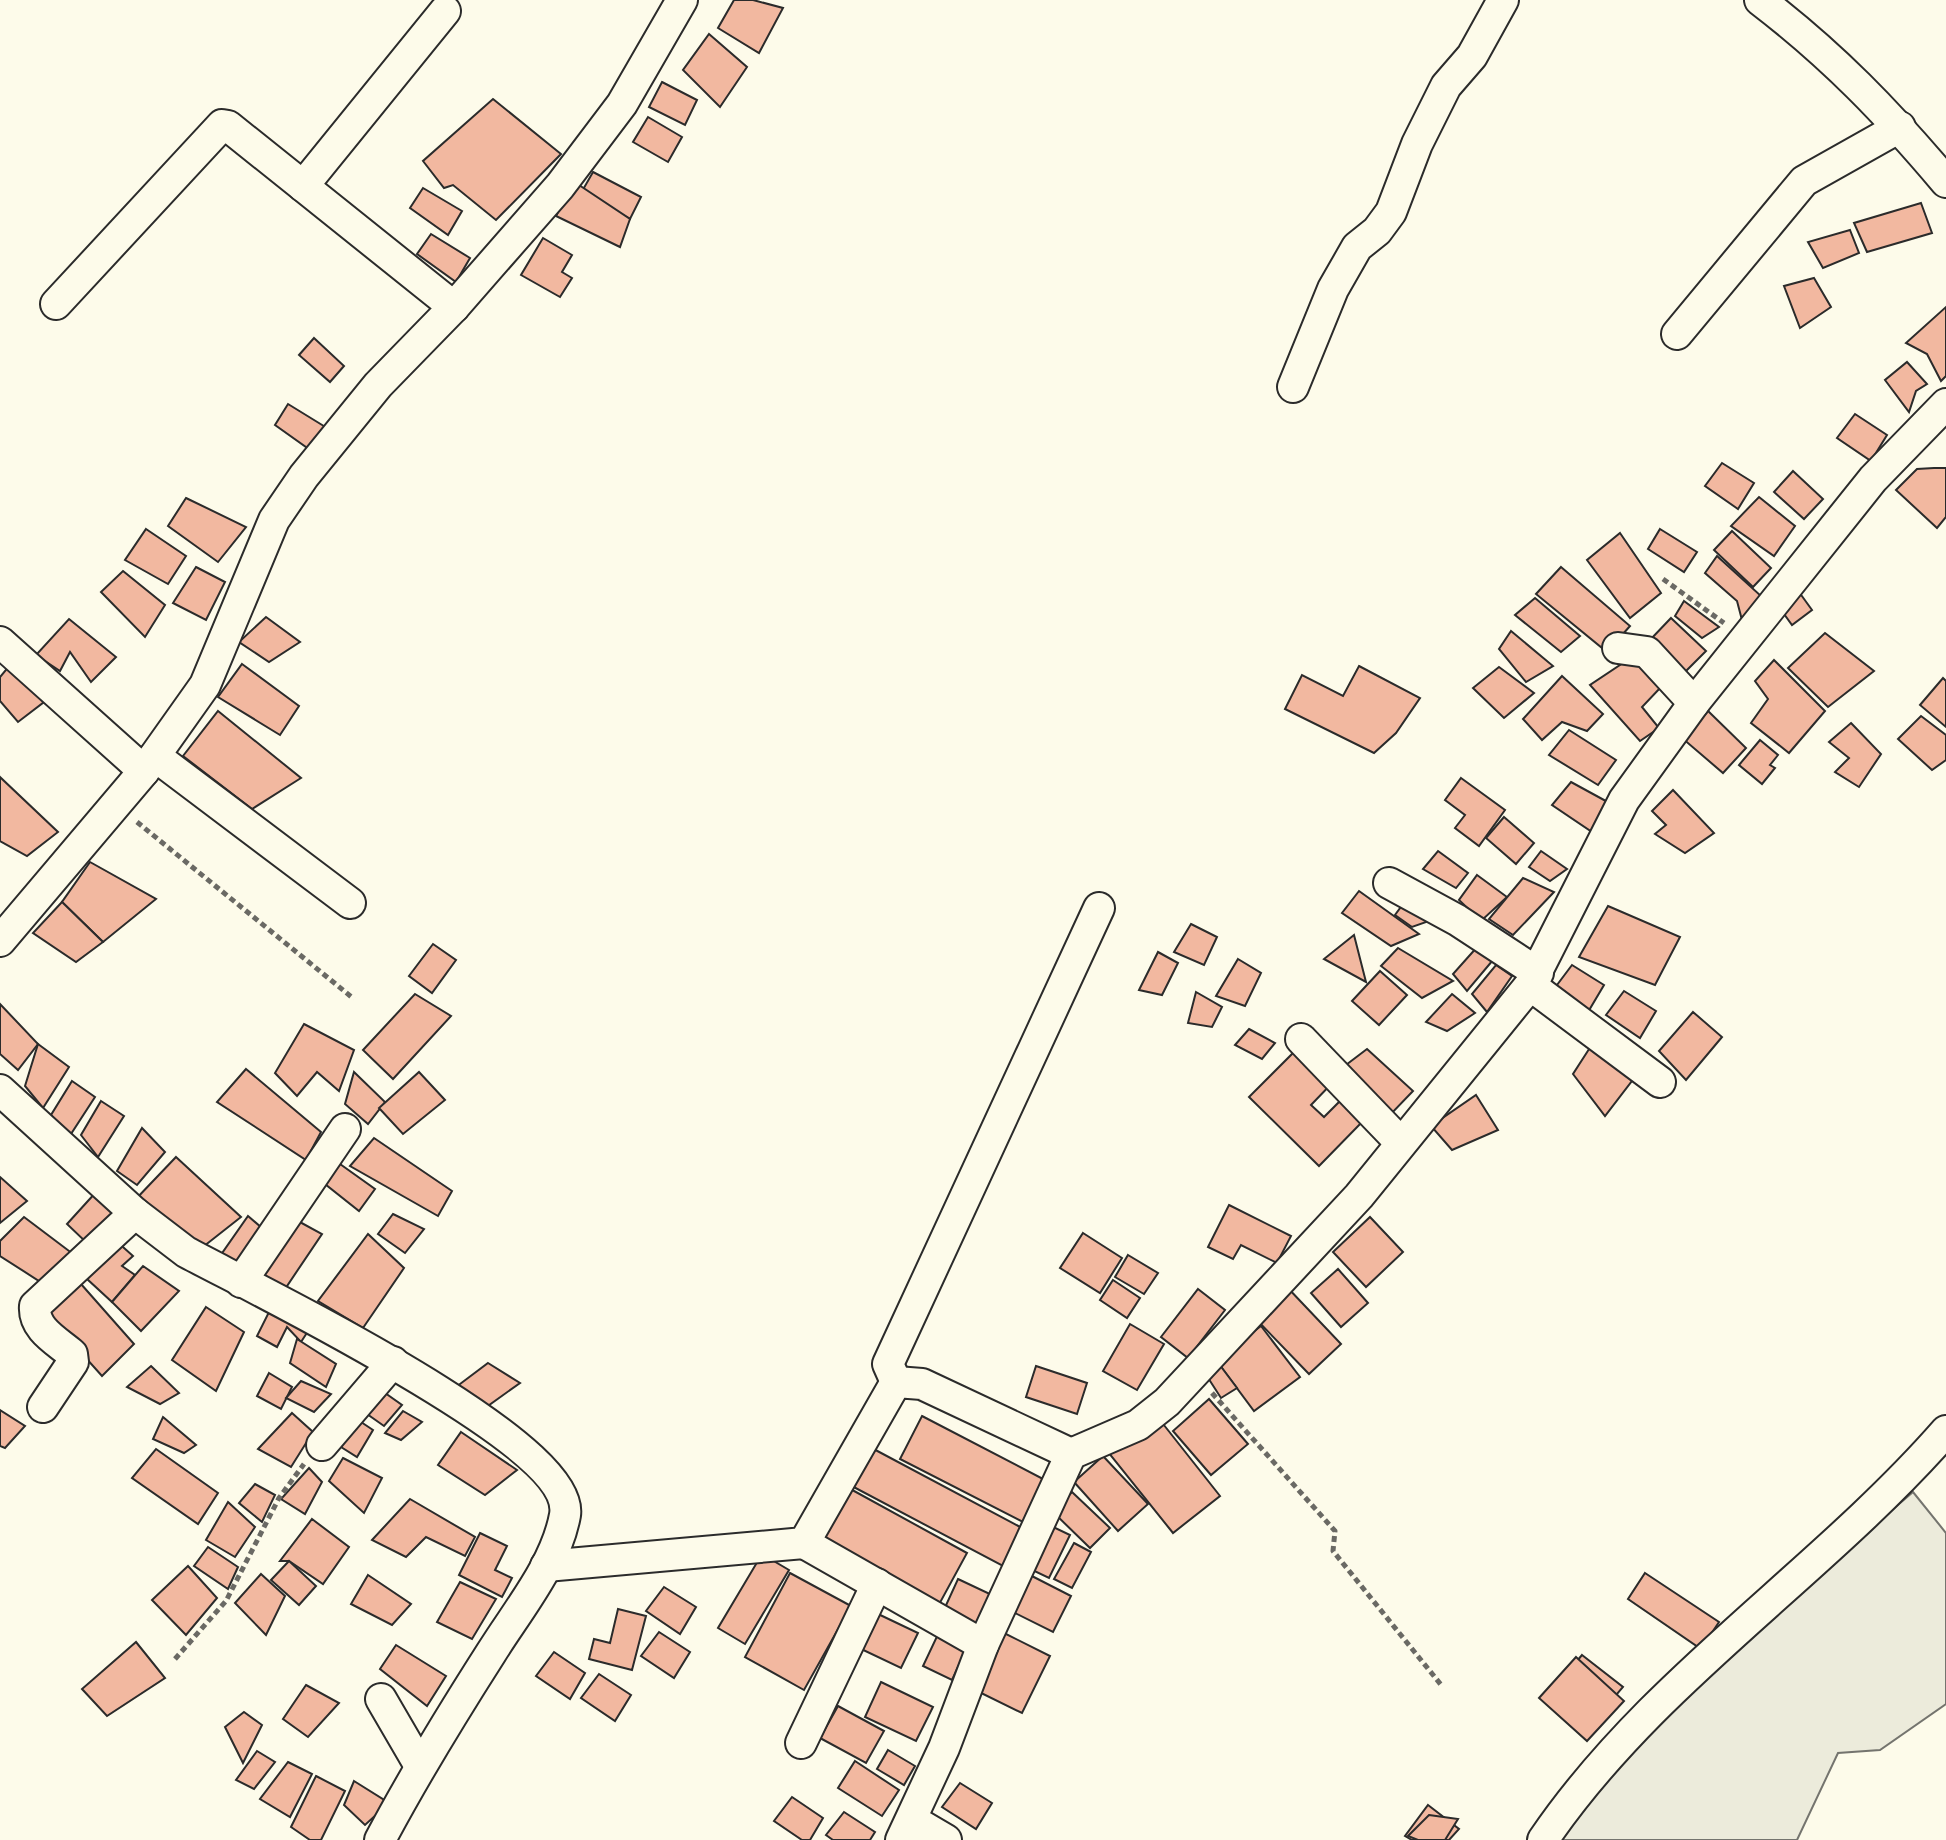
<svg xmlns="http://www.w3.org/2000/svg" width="1946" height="1840" viewBox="0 0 1946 1840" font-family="'DejaVu Sans',sans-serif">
<rect width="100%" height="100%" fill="#fdfbea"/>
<!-- green -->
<path fill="#ecebdb" stroke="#74746e" stroke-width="2" d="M 1913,1492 L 1946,1533 L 1946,1704 L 1880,1750 L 1838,1753 L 1797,1840 L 1554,1840 L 1705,1671 Z"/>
<!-- building -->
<g fill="#f2b8a0" stroke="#2b2b2b" stroke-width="2">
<path d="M 734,0 L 753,0 L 783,8 L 759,53 L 718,28 Z"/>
<path d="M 709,34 L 747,67 L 720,107 L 683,70 Z"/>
<path d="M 662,82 L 697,100 L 685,125 L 649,107 Z"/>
<path d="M 493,99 L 561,154 L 496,220 L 453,185 L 444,188 L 423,161 Z"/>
<path d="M 648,117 L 682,137 L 668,162 L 633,142 Z"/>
<path d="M 593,172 L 641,197 L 630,219 L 581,193 Z"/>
<path d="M 579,185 L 630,219 L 620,247 L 556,216 L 571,188 Z"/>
<path d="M 423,188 L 462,211 L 448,235 L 410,208 Z"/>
<path d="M 1921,203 L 1932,233 L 1867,252 L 1854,223 Z"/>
<path d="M 1850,230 L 1859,253 L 1823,268 L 1808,242 Z"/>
<path d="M 431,234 L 470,258 L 456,282 L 417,254 Z"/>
<path d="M 543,238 L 572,255 L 562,272 L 572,278 L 560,297 L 521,275 Z"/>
<path d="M 1814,278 L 1831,307 L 1800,328 L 1784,286 Z"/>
<path d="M 1946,307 L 1946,376 L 1941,381 L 1927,354 L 1906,343 Z"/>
<path d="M 314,338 L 344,366 L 330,382 L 299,355 Z"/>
<path d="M 1907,362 L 1927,384 L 1916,391 L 1909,412 L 1885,380 Z"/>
<path d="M 288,404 L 327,428 L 313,452 L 275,425 Z"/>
<path d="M 1855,414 L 1887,435 L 1871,461 L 1837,438 Z"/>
<path d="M 1722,463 L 1754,483 L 1738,509 L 1705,486 Z"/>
<path d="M 1934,468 L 1946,468 L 1946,517 L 1937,528 L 1896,490 L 1917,469 Z"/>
<path d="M 1793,471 L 1823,499 L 1804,519 L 1774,492 Z"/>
<path d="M 1759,497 L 1795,526 L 1774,556 L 1731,526 Z"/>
<path d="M 186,498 L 246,527 L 218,562 L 168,526 Z"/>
<path d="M 146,529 L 186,556 L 168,584 L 125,560 Z"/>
<path d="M 1660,529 L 1697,552 L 1684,572 L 1648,549 Z"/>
<path d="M 1732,531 L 1771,568 L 1753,587 L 1714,550 Z"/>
<path d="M 1620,533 L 1661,593 L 1630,618 L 1587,560 Z"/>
<path d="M 1717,556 L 1761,596 L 1742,620 L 1737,601 L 1705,573 Z"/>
<path d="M 196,567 L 225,582 L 206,620 L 173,603 Z"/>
<path d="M 1561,567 L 1630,626 L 1607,652 L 1536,594 Z"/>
<path d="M 123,571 L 165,605 L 145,637 L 101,592 Z"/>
<path d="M 1799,592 L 1812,610 L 1792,625 L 1779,607 Z"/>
<path d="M 1535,598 L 1580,636 L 1561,652 L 1515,615 Z"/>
<path d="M 1684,601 L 1719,627 L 1702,638 L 1675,616 Z"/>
<path d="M 266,617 L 300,642 L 269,662 L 239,642 Z"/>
<path d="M 1671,618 L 1706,651 L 1683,674 L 1649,641 Z"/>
<path d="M 69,619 L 116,657 L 91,682 L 70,652 L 60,671 L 36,655 Z"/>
<path d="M 1511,631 L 1553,666 L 1526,682 L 1499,649 Z"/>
<path d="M 1825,633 L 1874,671 L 1828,707 L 1788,668 Z"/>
<path d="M 1632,657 L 1662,686 L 1642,707 L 1659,728 L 1640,741 L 1590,685 Z"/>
<path d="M 1774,660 L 1825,711 L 1789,753 L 1751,723 L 1768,699 L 1755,681 Z"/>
<path d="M 242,664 L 299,706 L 280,735 L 218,697 Z"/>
<path d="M 10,665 L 44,702 L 18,722 L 0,701 L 0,677 Z"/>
<path d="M 1359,666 L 1420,698 L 1396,733 L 1374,753 L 1285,709 L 1302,675 L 1343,696 Z"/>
<path d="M 1499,667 L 1534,693 L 1504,718 L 1473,688 Z"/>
<path d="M 1562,676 L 1603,714 L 1587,731 L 1562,722 L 1542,740 L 1523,719 Z"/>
<path d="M 1943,678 L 1946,681 L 1946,727 L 1920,705 Z"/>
<path d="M 1706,709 L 1746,748 L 1723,773 L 1682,738 Z"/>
<path d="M 218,711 L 301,778 L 252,809 L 183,756 Z"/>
<path d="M 1921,716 L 1946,735 L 1946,760 L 1932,770 L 1898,739 Z"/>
<path d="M 1851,723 L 1881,754 L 1859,787 L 1835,772 L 1849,758 L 1829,742 Z"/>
<path d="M 1569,730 L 1616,760 L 1598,785 L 1549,755 Z"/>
<path d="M 1760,740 L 1778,755 L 1770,765 L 1775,768 L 1762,784 L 1739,765 Z"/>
<path d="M 0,777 L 58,832 L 27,856 L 0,841 Z"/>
<path d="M 1461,778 L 1505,810 L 1479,846 L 1455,828 L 1465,815 L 1445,800 Z"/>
<path d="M 1571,782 L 1615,806 L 1598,836 L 1552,805 Z"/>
<path d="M 1673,790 L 1714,833 L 1685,853 L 1655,834 L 1666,825 L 1652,811 Z"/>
<path d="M 1504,817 L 1534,843 L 1516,864 L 1486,838 Z"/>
<path d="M 1438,851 L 1468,873 L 1456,888 L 1423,869 Z"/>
<path d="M 1541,851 L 1567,869 L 1550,881 L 1529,867 Z"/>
<path d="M 90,862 L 156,899 L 103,942 L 62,902 Z"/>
<path d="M 1477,875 L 1507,897 L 1481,921 L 1459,900 Z"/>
<path d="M 1523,878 L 1554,892 L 1513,935 L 1489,919 Z"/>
<path d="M 1359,891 L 1419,934 L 1391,946 L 1342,913 Z"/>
<path d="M 1406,900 L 1432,920 L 1412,927 L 1395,915 Z"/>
<path d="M 62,902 L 103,942 L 76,962 L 33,933 Z"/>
<path d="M 1608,906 L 1680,937 L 1655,985 L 1579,957 Z"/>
<path d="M 1191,924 L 1217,937 L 1204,965 L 1174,952 Z"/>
<path d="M 1354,935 L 1366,982 L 1324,959 Z"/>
<path d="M 433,944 L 456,960 L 432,993 L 409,976 Z"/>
<path d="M 1478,946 L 1493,960 L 1467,991 L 1453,974 Z"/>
<path d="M 1398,948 L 1453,981 L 1422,998 L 1381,966 Z"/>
<path d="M 1158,952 L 1178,963 L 1162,995 L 1139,990 Z"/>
<path d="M 1238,959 L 1261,973 L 1245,1006 L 1216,996 Z"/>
<path d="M 1496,965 L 1512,976 L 1487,1012 L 1472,994 Z"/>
<path d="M 1572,965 L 1604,985 L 1588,1012 L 1554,989 Z"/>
<path d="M 1380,971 L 1407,995 L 1379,1025 L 1352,1001 Z"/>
<path d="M 1624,991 L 1656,1011 L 1640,1038 L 1606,1015 Z"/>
<path d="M 1196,992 L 1222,1007 L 1212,1027 L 1188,1023 Z"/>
<path d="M 415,994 L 451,1016 L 393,1079 L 363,1050 Z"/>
<path d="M 1452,994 L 1475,1013 L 1447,1031 L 1426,1022 Z"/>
<path d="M 0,1004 L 38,1044 L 18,1070 L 0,1054 Z"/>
<path d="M 1693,1012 L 1722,1037 L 1686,1080 L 1659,1051 Z"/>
<path d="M 304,1024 L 354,1050 L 339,1091 L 317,1072 L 297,1096 L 275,1073 Z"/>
<path d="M 1249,1029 L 1275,1043 L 1262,1059 L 1235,1045 Z"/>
<path d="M 38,1044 L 69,1067 L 43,1108 L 25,1086 Z"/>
<path d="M 1302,1044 L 1337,1078 L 1311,1105 L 1324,1117 L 1342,1099 L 1364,1120 L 1319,1166 L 1249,1097 Z"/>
<path d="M 1591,1046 L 1638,1073 L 1605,1116 L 1573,1074 Z"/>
<path d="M 1367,1049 L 1413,1091 L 1390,1115 L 1338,1071 Z"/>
<path d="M 246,1069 L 321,1132 L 306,1160 L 217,1102 Z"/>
<path d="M 354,1072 L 385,1102 L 368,1124 L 345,1104 Z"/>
<path d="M 419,1072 L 445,1100 L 403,1134 L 379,1108 Z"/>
<path d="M 72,1081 L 95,1097 L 69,1137 L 51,1115 Z"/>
<path d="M 1476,1095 L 1498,1130 L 1452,1150 L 1431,1126 Z"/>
<path d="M 101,1101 L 124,1116 L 98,1157 L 81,1135 Z"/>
<path d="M 142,1128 L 165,1152 L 137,1185 L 117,1171 Z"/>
<path d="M 374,1138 L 452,1191 L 438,1216 L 350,1166 Z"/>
<path d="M 176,1157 L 241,1217 L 194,1254 L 134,1201 Z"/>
<path d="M 340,1164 L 375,1189 L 359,1211 L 325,1184 Z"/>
<path d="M 0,1177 L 27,1201 L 0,1223 Z"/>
<path d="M 97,1191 L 124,1217 L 91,1247 L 67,1224 Z"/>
<path d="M 1229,1205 L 1291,1236 L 1277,1263 L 1241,1245 L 1233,1259 L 1208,1247 Z"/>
<path d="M 393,1214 L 424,1229 L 405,1253 L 378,1234 Z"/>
<path d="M 248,1216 L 269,1234 L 242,1272 L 218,1259 Z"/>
<path d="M 24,1217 L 81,1260 L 39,1281 L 0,1256 L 0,1241 Z"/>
<path d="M 1370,1217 L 1403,1252 L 1366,1287 L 1333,1252 Z"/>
<path d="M 298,1221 L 322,1234 L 285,1289 L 258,1271 Z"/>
<path d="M 1083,1233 L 1122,1258 L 1100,1293 L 1060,1268 Z"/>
<path d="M 368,1234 L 404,1268 L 363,1328 L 318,1301 Z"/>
<path d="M 114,1239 L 133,1256 L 122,1266 L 135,1275 L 112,1302 L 86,1278 Z"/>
<path d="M 1128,1255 L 1158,1273 L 1144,1294 L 1115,1277 Z"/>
<path d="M 143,1266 L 179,1291 L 141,1331 L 112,1302 Z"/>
<path d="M 1338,1269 L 1368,1303 L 1341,1327 L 1311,1293 Z"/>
<path d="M 1113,1280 L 1140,1298 L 1127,1318 L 1100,1300 Z"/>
<path d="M 81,1284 L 134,1344 L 102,1376 L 42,1309 Z"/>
<path d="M 1286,1286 L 1341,1344 L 1309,1374 L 1253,1316 Z"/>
<path d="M 1198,1289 L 1225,1310 L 1188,1358 L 1161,1337 Z"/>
<path d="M 273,1304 L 312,1325 L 301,1342 L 287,1327 L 277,1347 L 257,1336 Z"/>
<path d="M 206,1307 L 244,1332 L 216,1391 L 172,1360 Z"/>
<path d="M 1130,1324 L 1164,1344 L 1137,1390 L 1103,1371 Z"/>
<path d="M 1261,1326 L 1300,1377 L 1254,1411 L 1216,1360 Z"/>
<path d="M 297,1339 L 336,1364 L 326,1387 L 290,1363 Z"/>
<path d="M 1216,1360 L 1237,1388 L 1221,1398 L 1203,1370 Z"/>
<path d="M 488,1363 L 520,1383 L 485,1408 L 452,1390 Z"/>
<path d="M 151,1366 L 179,1393 L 160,1404 L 127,1387 Z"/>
<path d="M 1036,1366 L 1087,1383 L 1077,1414 L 1026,1397 Z"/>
<path d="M 269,1373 L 292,1387 L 281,1409 L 257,1396 Z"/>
<path d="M 301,1381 L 331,1394 L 314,1412 L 286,1398 Z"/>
<path d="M 378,1388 L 402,1405 L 384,1426 L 360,1409 Z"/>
<path d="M 1209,1399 L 1248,1444 L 1211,1475 L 1173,1431 Z"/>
<path d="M 0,1410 L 25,1426 L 5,1448 L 0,1446 Z"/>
<path d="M 403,1411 L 422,1422 L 401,1440 L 385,1433 Z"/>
<path d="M 292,1413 L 313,1432 L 291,1467 L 258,1449 Z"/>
<path d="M 1156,1415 L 1220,1496 L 1173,1533 L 1108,1452 Z"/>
<path d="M 922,1416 L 1045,1480 L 1023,1522 L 900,1459 Z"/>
<path d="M 163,1417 L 196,1445 L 184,1453 L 153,1439 Z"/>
<path d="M 358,1420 L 373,1430 L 357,1457 L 341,1447 Z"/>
<path d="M 461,1432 L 517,1470 L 485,1495 L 438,1465 Z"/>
<path d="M 868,1446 L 1024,1529 L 1003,1566 L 848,1484 Z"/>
<path d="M 156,1449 L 218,1493 L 198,1524 L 132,1478 Z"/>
<path d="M 1103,1456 L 1148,1504 L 1118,1531 L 1074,1482 Z"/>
<path d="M 343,1458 L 382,1478 L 364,1513 L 329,1481 Z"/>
<path d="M 309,1468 L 322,1482 L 305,1514 L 281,1499 Z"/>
<path d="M 255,1484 L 275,1495 L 262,1522 L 239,1503 Z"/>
<path d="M 845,1486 L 967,1553 L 936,1610 L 814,1544 Z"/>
<path d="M 1072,1492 L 1110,1528 L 1090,1548 L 1053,1512 Z"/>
<path d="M 410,1499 L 475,1537 L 465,1556 L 426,1537 L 406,1557 L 372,1540 Z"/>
<path d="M 228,1502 L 255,1527 L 235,1557 L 206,1540 Z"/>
<path d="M 312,1519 L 349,1547 L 323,1584 L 289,1561 L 280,1561 Z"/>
<path d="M 1047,1524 L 1070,1535 L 1049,1578 L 1026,1567 Z"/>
<path d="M 480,1533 L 507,1546 L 495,1570 L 512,1578 L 502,1597 L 459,1575 Z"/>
<path d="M 1074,1543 L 1091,1552 L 1072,1588 L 1054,1579 Z"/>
<path d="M 208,1547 L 238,1567 L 228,1589 L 194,1566 Z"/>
<path d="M 762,1554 L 789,1570 L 745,1644 L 718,1628 Z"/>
<path d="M 289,1561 L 316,1586 L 299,1605 L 271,1580 Z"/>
<path d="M 188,1566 L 217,1598 L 186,1635 L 152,1600 Z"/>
<path d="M 790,1573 L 851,1606 L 804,1690 L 745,1657 Z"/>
<path d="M 1026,1573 L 1071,1596 L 1053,1632 L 1007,1609 Z"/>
<path d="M 1645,1573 L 1719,1622 L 1701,1649 L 1628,1599 Z"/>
<path d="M 261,1574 L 285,1596 L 266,1635 L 235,1603 Z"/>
<path d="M 368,1575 L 411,1604 L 392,1625 L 351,1604 Z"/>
<path d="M 958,1579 L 992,1595 L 977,1630 L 942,1614 Z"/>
<path d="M 460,1582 L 496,1599 L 472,1639 L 437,1622 Z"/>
<path d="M 664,1587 L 696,1607 L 680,1634 L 646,1611 Z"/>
<path d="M 618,1609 L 646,1616 L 632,1670 L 589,1659 L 594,1639 L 610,1643 Z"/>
<path d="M 876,1613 L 918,1633 L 901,1668 L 859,1648 Z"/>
<path d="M 940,1630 L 969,1643 L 952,1680 L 923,1666 Z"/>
<path d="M 659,1632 L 690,1652 L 674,1678 L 641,1656 Z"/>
<path d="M 1002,1632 L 1050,1656 L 1022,1713 L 973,1689 Z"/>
<path d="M 136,1642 L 165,1678 L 107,1716 L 82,1689 Z"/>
<path d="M 396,1645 L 446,1676 L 427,1706 L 380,1669 Z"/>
<path d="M 554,1652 L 585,1673 L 570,1699 L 536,1676 Z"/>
<path d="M 1582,1655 L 1623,1687 L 1588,1728 L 1545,1699 Z"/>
<path d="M 1576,1657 L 1624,1701 L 1587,1741 L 1539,1698 Z"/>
<path d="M 599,1674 L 631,1695 L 615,1721 L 581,1698 Z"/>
<path d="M 881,1682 L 933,1707 L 916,1741 L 865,1717 Z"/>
<path d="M 306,1685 L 339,1703 L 308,1737 L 283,1719 Z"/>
<path d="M 838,1706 L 884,1731 L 866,1763 L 820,1738 Z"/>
<path d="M 244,1712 L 262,1725 L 243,1763 L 225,1727 Z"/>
<path d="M 888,1750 L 915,1766 L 904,1785 L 877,1769 Z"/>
<path d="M 257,1751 L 275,1762 L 254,1789 L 236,1780 Z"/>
<path d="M 855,1761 L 899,1790 L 882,1816 L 838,1788 Z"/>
<path d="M 288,1762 L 312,1774 L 290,1817 L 260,1799 Z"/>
<path d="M 316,1776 L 345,1791 L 321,1840 L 310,1840 L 291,1827 Z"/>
<path d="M 354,1781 L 389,1803 L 365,1825 L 344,1805 Z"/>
<path d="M 960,1783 L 992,1803 L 976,1829 L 942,1807 Z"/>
<path d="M 792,1797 L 823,1818 L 810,1840 L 802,1840 L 774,1821 Z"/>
<path d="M 1428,1805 L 1459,1829 L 1449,1840 L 1412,1840 L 1405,1836 Z"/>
<path d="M 844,1812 L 875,1832 L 870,1840 L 833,1840 L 826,1835 Z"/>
<path d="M 1429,1815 L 1458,1819 L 1445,1840 L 1418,1840 L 1408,1836 Z"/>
</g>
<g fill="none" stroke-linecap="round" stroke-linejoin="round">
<!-- minor casing -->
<g stroke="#2b2b2b" stroke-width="34">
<g id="minor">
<path d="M 1760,0 C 1833,56 1887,112 1946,182"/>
<path d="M 303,186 L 445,11"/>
<path d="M 56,304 L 222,125 L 228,126 L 454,307"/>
<path d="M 1677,334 L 1804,181 L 1900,127"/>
<path d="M 1293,387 L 1333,289 L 1357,247 L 1377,231 L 1391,212 L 1417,144 L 1446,86 L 1472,56 L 1503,0"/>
<path d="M 0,642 L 144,771"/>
<path d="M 1618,648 L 1647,652 L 1694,703"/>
<path d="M 155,756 L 350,903"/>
<path d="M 1389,883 L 1457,920 L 1538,973"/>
<path d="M 0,941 L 144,771 L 205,685 L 274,520 L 304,476 L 378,385 L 454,307 L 560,186 L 622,104 L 682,0"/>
<path d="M 1530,985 L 1660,1082"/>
<path d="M 1301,1039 L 1401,1143"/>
<path d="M 0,1090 L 135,1213 L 186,1252 C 248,1286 577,1443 565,1515 C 556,1565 517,1611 491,1653 C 452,1714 414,1776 380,1840"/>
<path d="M 241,1282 L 345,1129"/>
<path d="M 896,1382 L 888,1364 L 1099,908"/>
<path d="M 43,1407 L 73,1362 L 72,1354 C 57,1341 33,1329 35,1306 L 135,1213"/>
<path d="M 322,1445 L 393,1362"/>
<path d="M 804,1543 L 983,1645"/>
<path d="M 546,1566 L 804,1543 L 896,1382 L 922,1384 L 1071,1454"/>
<path d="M 381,1699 L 420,1766"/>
<path d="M 801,1743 L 877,1584"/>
<path d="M 912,1820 L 946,1840"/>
<path d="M 901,1840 L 944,1748 L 983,1645 L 1071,1454 L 1138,1425 L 1167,1402 L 1359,1196 L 1530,985 L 1624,800 L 1694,703 L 1873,479 L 1946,404"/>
<path d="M 1543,1840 C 1651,1681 1820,1575 1946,1431"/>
</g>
</g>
<!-- path -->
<g stroke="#6a6964" stroke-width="5" stroke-dasharray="6 4" stroke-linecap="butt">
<path d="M 1663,579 L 1724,623"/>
<path d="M 137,822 L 354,999"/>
<path d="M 1212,1393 L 1335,1531 L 1333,1551 L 1442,1686"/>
<path d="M 175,1659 L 226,1601 L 279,1498 L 304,1464"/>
</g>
<!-- minor -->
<use href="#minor" stroke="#fdfbea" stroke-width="30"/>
</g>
</svg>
